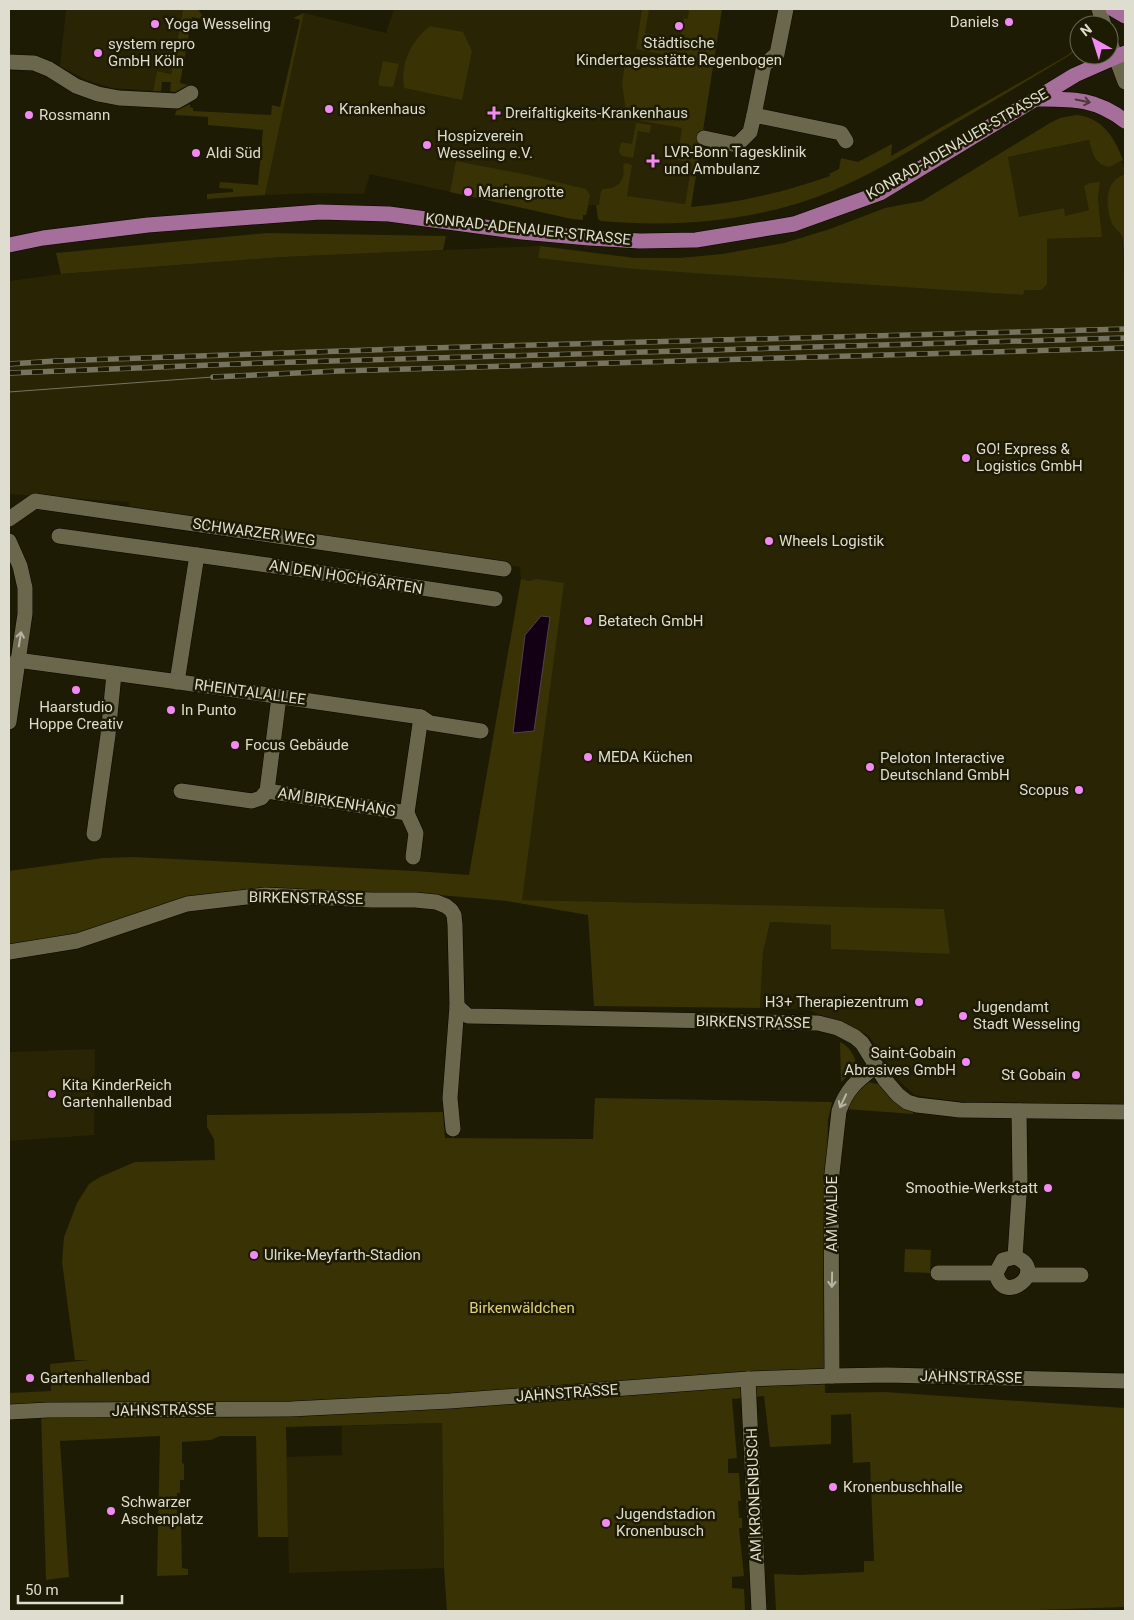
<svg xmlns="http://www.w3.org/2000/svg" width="1134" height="1620" viewBox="0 0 1134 1620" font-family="Roboto,sans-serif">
<rect width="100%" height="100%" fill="#1e1b04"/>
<!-- built -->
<g fill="#282404">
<path d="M 66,9 L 183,9 L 171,74 L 157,71 L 153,91 L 112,88 L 86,80 L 60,66 Z"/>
<path d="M 394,9 L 722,9 L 691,207 L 644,208 L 589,205 L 586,215 L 583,215 L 583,220 L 572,219 L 370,174 L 364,194 L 316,193 L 265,195 L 304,13 L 386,33 Z"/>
<path d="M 1089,140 L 1094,157 L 1097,162 L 1107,167 L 1122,161 L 1125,171 L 1125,174 L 1121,175 L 1113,226 L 1122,237 L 1125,287 L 1125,1104 L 973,1103 L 931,1098 L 915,1095 L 901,1083 L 868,1035 L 809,1010 L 760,1008 L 763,952 L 769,922 L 832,925 L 831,949 L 944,909 L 521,900 L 469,875 L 521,580 L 520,567 L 181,520 L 128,511 L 129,502 L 9,494 L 9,281 L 61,274 L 283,257 L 540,246 L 538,257 L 1023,295 L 1025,290 L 1042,290 L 1047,284 L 1046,239 L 1102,237 L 1098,198 L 1100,182 L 1090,210 L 1065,216 L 1063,208 L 1019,218 L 1007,157 Z"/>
<path d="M 95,1049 L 94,1135 L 9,1141 L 9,1052 Z"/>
<path d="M 442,1423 L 444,1568 L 289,1573 L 286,1457 L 342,1455 L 342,1426 Z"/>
</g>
<!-- green -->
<g fill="#383204">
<path d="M 183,9 L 198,9 L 203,17 L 202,19 L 192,17 L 180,83 L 188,85 L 175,92 L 170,91 L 171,82 L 162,82 L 161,91 L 153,91 L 157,71 L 171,74 Z"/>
<path d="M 642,9 L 649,9 L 645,33 L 661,36 L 661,42 L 683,46 L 685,35 L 681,34 L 684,18 L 688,19 L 689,9 L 722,9 L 691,207 C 739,203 784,192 830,176 L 829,174 L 839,169 L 841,158 L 858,162 L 892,144 L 891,156 L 1068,55 L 1075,48 L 1079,41 L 1079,46 L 1070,55 C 1027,81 983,107 939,133 C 905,154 870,175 832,191 C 760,221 679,228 601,221 L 598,219 L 596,205 L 599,205 C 600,201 599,192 603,189 C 604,189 610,188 611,188 C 622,185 625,175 623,165 L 626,163 L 632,165 L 627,196 L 685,204 L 692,163 L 677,160 L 682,128 L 625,118 L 625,105 L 622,83 L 625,64 L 627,62 L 658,69 L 661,54 L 636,49 Z"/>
<path d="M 304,13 L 265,195 L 207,199 L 207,194 L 233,192 L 233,189 L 219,188 L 220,182 L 258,185 L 263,130 L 208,125 L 208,117 L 175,115 L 176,111 L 190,104 L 190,107 L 193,108 L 193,111 L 271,115 L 272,105 L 280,107 L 300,20 L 293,18 Z"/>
<path d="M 430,26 L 463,32 L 472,51 L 462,100 L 404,88 C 400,63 411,41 430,26 Z"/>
<path d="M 383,61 L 399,64 L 393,87 L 380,86 L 378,84 Z"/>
<path d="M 1076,115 C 1102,117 1115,138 1123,160 L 1109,167 C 1093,164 1093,153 1089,140 L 1008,157 L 1019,217 L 1064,208 L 1065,216 L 1089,210 L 1084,186 L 1090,183 L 1100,182 L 1098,198 L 1102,237 L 1047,239 L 1047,284 L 1042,290 L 1025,290 L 1023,295 L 634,269 L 538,258 L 540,246 L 635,258 L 680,258 L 722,254 L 784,243 L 830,229 L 885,208 L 922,201 L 1050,123 L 1060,118 Z"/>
<path d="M 636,123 L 651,125 L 650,133 L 638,131 L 633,158 L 622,156 L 619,152 L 621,142 L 632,144 Z"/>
<path d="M 456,161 L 528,175 L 586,189 L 590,195 L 586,215 L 583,215 L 583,220 L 572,219 L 450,192 Z"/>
<path d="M 1125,174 L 1125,287 C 1124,277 1124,242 1122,236 C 1119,232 1115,229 1112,224 C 1105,206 1104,181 1125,174 Z"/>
<path d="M 267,233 L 446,236 L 443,250 L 283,257 L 61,274 L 56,253 Z"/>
<path d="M 521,579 L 529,581 L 537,579 L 564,583 L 522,900 L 944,909 L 950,954 L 831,949 L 831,925 L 770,922 L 763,952 L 760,1008 L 594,1006 L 588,915 L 507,901 L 428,894 L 214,899 L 84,939 L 9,952 L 9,871 L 103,858 L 133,857 L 415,871 L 469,875 Z"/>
<path d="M 840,1042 C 849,1046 855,1055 856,1065 L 851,1073 L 841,1082 Z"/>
<path d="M 867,1082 L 878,1084 L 888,1093 L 913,1109 L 913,1114 L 845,1109 L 854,1092 Z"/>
<path d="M 595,1098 L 832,1102 L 828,1120 L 824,1361 L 825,1393 L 884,1392 L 1125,1408 L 1125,1607 L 1009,1611 L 776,1611 L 774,1574 L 799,1575 L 864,1572 L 864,1561 L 874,1561 L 870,1462 L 853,1463 L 851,1414 L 831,1415 L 831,1444 L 770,1447 L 764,1396 L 732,1399 L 737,1458 L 728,1459 L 728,1473 L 739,1473 L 741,1501 L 738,1501 L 739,1518 L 742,1518 L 742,1528 L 739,1528 L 744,1576 L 732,1577 L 732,1588 L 744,1589 L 745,1611 L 447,1611 L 444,1568 L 442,1423 L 286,1427 L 288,1537 L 258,1537 L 256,1436 L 220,1436 L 211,1440 L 182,1442 L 182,1463 L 184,1464 L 184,1480 L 180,1480 L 180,1493 L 177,1493 L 177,1523 L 181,1524 L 182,1568 L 188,1569 L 188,1575 L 157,1576 L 160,1436 L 60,1441 L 69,1577 L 46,1580 L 41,1411 L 9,1412 L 9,1393 L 51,1391 L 50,1364 L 89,1360 L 75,1360 L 62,1262 L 64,1237 L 77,1203 L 89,1184 L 100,1177 L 135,1162 L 215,1160 L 214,1139 L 207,1127 L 207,1115 L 443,1112 L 445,1138 L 593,1139 Z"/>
<path d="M 905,1249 L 931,1250 L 930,1273 L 904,1272 Z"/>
</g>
<!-- water -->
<path fill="#140015" stroke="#51424d" d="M 541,616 L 550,617 L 534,731 L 513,733 L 525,635 Z"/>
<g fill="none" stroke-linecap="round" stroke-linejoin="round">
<!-- minor casing -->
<g stroke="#090600" stroke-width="16">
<g id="minor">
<path d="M 1099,9 L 1104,25"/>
<path d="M 1109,39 L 1125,82"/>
<path d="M 9,62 L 34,63 L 49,69 L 76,86 L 98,94 L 119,98 L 177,101 L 191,93"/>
<path d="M 754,115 L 764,65 L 777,54 L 786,9"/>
<path d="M 704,138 L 737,145 L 750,132 L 754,115 L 841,133 L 846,141"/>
<path d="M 9,519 L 35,501 L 504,569"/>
<path d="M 59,536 L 197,555 L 177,682"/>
<path d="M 9,541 L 20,566 L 25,588 L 25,614 L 9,722"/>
<path d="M 197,555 L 296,569 L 495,599"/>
<path d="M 17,660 L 179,682 L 421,717 L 430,723 L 481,731"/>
<path d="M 279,697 L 267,791 L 407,813 L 421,717"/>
<path d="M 181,791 L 252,801 L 261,798 L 267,791"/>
<path d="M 407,813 L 416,833 L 413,857"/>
<path d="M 94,834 L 108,735 L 114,674"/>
<path d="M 9,952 L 77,941 L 187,904 L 265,895 L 372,900 L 415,900 L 436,902 L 446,906 L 451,910 L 454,915 L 455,925 L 457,1006 L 450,1098 L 453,1129"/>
<path d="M 457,1006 L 468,1016 L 818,1023 L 838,1028 L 855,1037 L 862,1043 L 885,1080 L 898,1095 L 907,1102 L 917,1105 L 960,1110 L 1125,1112"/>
<path d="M 1015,1257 L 1003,1260 L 996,1273 C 1003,1308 1050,1270 1015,1257 L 1020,1180 L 1019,1111"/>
<path d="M 938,1273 L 996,1273"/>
<path d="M 1027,1275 L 1081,1275"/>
<path d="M 832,1376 L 831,1182 L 839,1111 C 847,1088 857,1081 876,1066"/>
<path d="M 748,1379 L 759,1611"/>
<path d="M 9,1412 L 48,1410 L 291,1409 L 450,1401 L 748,1379 L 832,1376 L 887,1375 L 1125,1381"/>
</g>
</g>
<!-- major casing -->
<g stroke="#090600" stroke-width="16">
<g id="major">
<path d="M 1113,9 L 1125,16"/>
<path d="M 1036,99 C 1072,99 1095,98 1125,121"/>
<path d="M 9,245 L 43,238 L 148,225 L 320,212 L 389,214 L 522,232 L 589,238 L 640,241 L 696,240 L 794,224 L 880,193 L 1075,75 L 1125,53"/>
</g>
</g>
<!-- minor -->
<use href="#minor" stroke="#6a674d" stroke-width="15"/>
<!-- major -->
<use href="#major" stroke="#a66f9b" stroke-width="15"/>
<!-- tram -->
<g stroke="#767360" stroke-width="1">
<path d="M 9,373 L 10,373"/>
<path d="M 9,392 L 213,377"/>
</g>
<!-- rail casing -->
<g stroke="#767360" stroke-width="5.5">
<g id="rail">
<path d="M 9,364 L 56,361 L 430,348 L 1125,329"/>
<path d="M 10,373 L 263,363 L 1125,338"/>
<path d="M 213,377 L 339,371 L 1125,348"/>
</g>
</g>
<!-- rail -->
<use href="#rail" stroke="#1e1b04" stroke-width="4" stroke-dasharray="11" stroke-linecap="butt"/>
</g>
<!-- one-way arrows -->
<defs><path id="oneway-shaft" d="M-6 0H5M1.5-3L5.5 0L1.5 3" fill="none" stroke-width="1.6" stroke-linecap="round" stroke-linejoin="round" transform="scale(1.25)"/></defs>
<use stroke="#4e3839" href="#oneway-shaft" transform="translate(1083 101) rotate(11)"/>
<g stroke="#b6b4a2">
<use href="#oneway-shaft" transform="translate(20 639) rotate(-81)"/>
<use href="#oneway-shaft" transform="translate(843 1101) rotate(115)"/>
<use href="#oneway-shaft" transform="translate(832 1280) rotate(91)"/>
</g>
<!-- markers -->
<g fill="#f28af3" stroke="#1e1b04" stroke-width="2">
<circle cx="1009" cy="22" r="5"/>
<circle cx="155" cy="24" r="5"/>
<circle cx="679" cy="26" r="5"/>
<circle cx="98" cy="53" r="5"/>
<circle cx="329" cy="109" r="5"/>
<path d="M491.5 105.5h5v5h5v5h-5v5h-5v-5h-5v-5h5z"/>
<circle cx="29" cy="115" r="5"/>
<circle cx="427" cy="145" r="5"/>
<circle cx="196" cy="153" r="5"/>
<path d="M650.5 153.5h5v5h5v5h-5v5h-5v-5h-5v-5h5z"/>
<circle cx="468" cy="192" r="5"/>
<circle cx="966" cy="458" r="5"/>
<circle cx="769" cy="541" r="5"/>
<circle cx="588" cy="621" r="5"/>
<circle cx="76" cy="690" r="5"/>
<circle cx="171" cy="710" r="5"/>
<circle cx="235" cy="745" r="5"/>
<circle cx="588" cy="757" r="5"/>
<circle cx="870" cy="767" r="5"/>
<circle cx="1079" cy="790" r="5"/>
<circle cx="919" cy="1002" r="5"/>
<circle cx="963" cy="1016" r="5"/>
<circle cx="966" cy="1062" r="5"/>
<circle cx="1076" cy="1075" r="5"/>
<circle cx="52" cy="1094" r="5"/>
<circle cx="1048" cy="1188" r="5"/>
<circle cx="254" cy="1255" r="5"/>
<circle cx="30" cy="1378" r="5"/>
<circle cx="833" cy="1487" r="5"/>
<circle cx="111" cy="1511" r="5"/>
<circle cx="606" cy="1523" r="5"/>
</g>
<g text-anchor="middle" stroke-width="5" stroke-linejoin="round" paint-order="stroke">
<!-- poi labels -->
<g font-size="15" fill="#dfddcf" stroke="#1e1b04" text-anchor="start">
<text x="999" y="27" text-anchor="end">Daniels</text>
<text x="165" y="29">Yoga Wesseling</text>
<text x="679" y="48" text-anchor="middle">Städtische<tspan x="679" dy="17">Kindertagesstätte Regenbogen</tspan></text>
<text x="108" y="49">system repro<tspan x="108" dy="17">GmbH Köln</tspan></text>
<text x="339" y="114">Krankenhaus</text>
<text x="505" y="118">Dreifaltigkeits-Krankenhaus</text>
<text x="39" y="120">Rossmann</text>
<text x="437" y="141">Hospizverein<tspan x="437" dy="17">Wesseling e.V.</tspan></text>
<text x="664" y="157">LVR-Bonn Tagesklinik<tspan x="664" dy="17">und Ambulanz</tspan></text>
<text x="206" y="158">Aldi Süd</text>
<text x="478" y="197">Mariengrotte</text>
<text x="976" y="454">GO! Express &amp;<tspan x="976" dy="17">Logistics GmbH</tspan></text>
<text x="779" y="546">Wheels Logistik</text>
<text x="598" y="626">Betatech GmbH</text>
<text x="76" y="712" text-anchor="middle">Haarstudio<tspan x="76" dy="17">Hoppe Creativ</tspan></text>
<text x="181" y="715">In Punto</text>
<text x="245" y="750">Focus Gebäude</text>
<text x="598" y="762">MEDA Küchen</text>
<text x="880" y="763">Peloton Interactive<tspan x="880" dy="17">Deutschland GmbH</tspan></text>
<text x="1069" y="795" text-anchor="end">Scopus</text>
<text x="909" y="1007" text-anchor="end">H3+ Therapiezentrum</text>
<text x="973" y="1012">Jugendamt<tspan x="973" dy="17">Stadt Wesseling</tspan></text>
<text x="956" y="1058" text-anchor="end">Saint-Gobain<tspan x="956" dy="17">Abrasives GmbH</tspan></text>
<text x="1066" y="1080" text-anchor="end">St Gobain</text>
<text x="62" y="1090">Kita KinderReich<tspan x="62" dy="17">Gartenhallenbad</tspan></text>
<text x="1038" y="1193" text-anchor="end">Smoothie-Werkstatt</text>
<text x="264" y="1260">Ulrike-Meyfarth-Stadion</text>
<text x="40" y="1383">Gartenhallenbad</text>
<text x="843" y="1492">Kronenbuschhalle</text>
<text x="121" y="1507">Schwarzer<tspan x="121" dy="17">Aschenplatz</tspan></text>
<text x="616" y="1519">Jugendstadion<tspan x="616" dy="17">Kronenbusch</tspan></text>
</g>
<!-- street labels -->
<g font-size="15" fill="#dfddcf" stroke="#1e1b04">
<text transform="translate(957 144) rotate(-30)" y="5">KONRAD-ADENAUER-STRASSE</text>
<text transform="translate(528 229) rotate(6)" y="5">KONRAD-ADENAUER-STRASSE</text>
<text transform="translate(254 532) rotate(8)" y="5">SCHWARZER WEG</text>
<text transform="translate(346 577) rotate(9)" y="5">AN DEN HOCHGÄRTEN</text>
<text transform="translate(250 692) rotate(8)" y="5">RHEINTALALLEE</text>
<text transform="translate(337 802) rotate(9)" y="5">AM BIRKENHANG</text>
<text transform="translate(306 898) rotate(1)" y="5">BIRKENSTRASSE</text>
<text transform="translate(753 1022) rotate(1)" y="5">BIRKENSTRASSE</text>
<text transform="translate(832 1214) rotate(-90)" y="5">AM WALDE</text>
<text transform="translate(971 1377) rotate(1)" y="5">JAHNSTRASSE</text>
<text transform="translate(567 1393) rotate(-4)" y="5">JAHNSTRASSE</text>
<text transform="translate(163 1410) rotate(-1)" y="5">JAHNSTRASSE</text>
<text transform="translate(754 1495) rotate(-92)" y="5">AM KRONENBUSCH</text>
</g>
<!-- park labels -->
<g font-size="15" fill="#ded175" stroke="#1e1b04">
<text x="522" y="1313">Birkenwäldchen</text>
</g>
</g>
<!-- border -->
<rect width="1134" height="1620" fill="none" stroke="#dfddcf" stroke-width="20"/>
<!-- north arrow -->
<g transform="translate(1094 40) rotate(321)"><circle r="24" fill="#1e1b04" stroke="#6b6955"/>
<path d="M0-4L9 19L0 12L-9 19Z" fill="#f28af3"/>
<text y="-8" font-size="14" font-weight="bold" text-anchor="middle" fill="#dfddcf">N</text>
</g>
<!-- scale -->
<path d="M18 1595v8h104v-8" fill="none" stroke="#dfddcf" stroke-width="2.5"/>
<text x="25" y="1595" font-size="15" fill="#dfddcf" stroke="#1e1b04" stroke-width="4" paint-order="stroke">50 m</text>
</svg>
